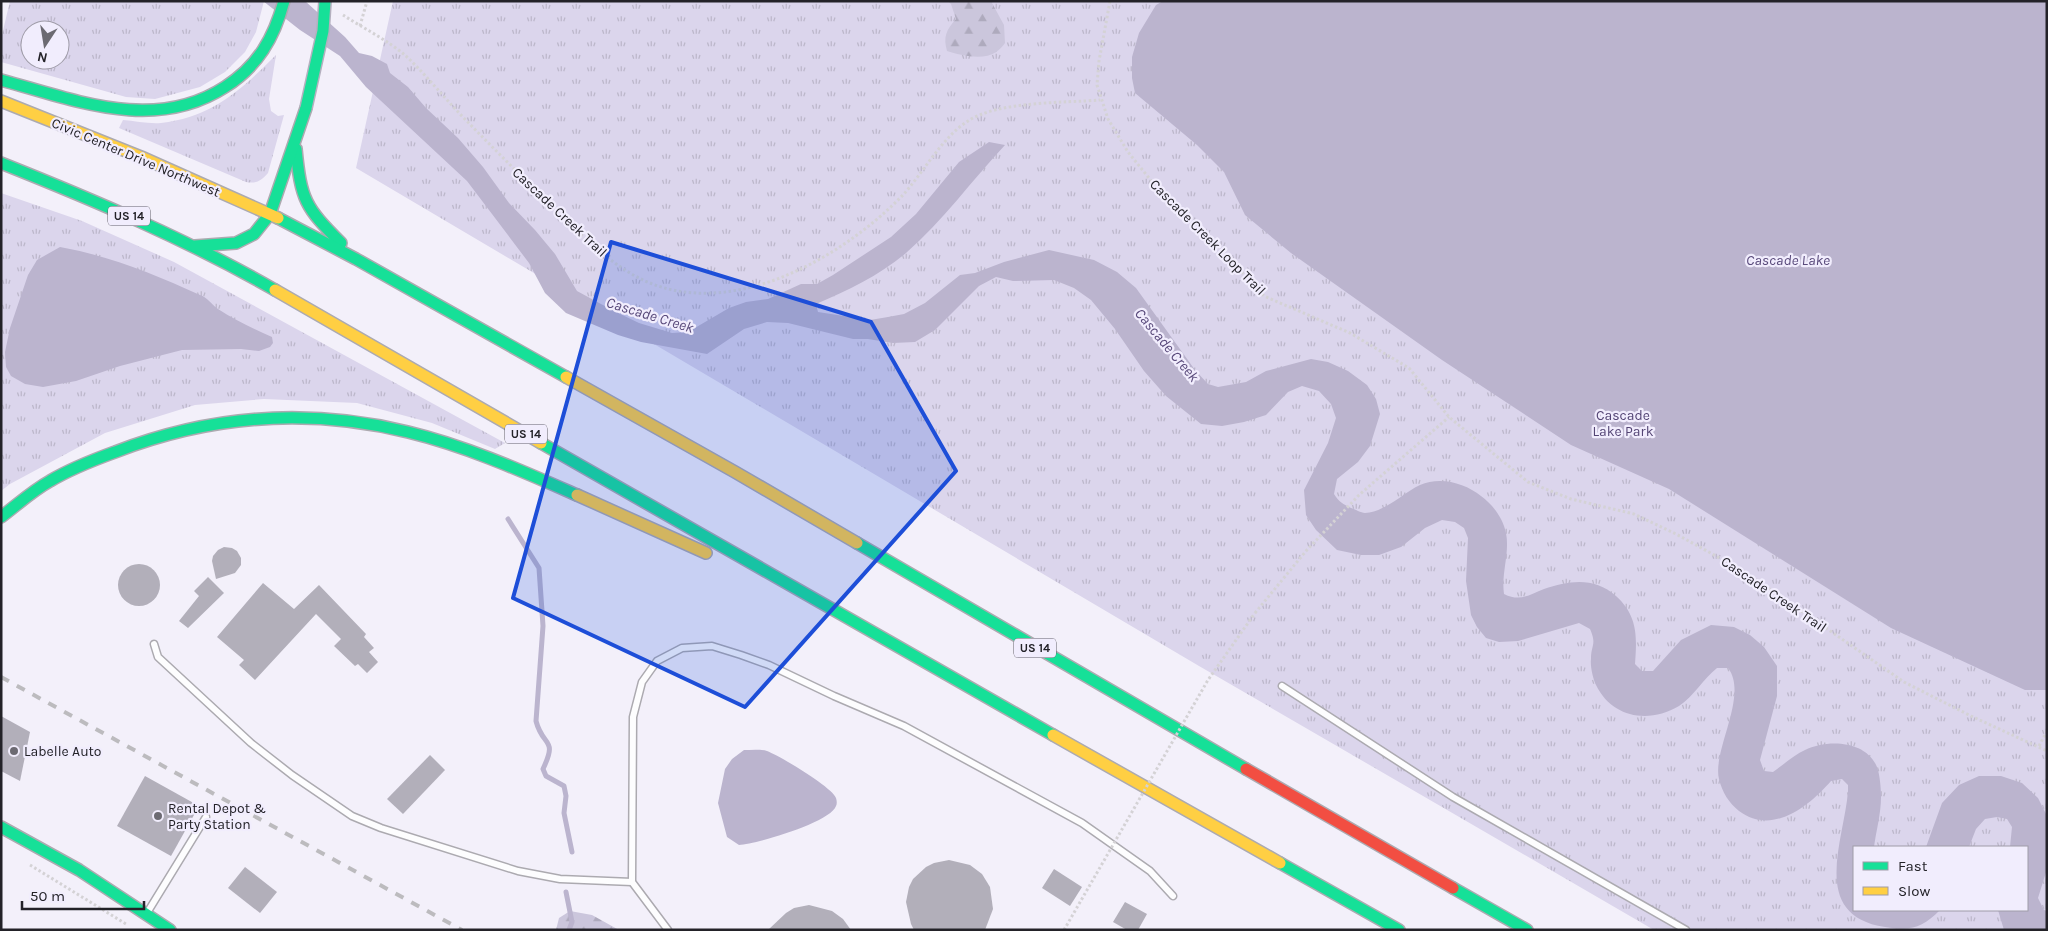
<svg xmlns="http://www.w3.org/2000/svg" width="2048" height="931" viewBox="0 0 2048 931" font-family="Karla,sans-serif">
<defs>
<pattern id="grass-tufts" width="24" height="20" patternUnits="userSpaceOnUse" patternTransform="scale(1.25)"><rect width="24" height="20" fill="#dbd5ec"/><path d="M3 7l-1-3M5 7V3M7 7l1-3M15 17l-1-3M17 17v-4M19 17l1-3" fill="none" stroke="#bcb7ca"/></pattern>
<pattern id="forest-firs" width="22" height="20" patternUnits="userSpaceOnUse" patternTransform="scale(1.25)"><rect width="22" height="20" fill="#cbc6dc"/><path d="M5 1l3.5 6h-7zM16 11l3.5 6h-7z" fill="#aeaabd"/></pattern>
</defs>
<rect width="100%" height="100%" fill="#f3f0fa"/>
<!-- grass -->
<g fill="url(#grass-tufts)" fill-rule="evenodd">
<path d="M 10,1 L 264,1 L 256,32 L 245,52 L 225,72 L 200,87 L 155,99 L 126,97 L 1,62 L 1,39 ZM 30,30 L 60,30 L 60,60 L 30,60 Z"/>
<path d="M 393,1 L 2047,1 L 2047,930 L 1654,930 L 1199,666 L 356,168 ZM 1854,847 L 2027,847 L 2027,910 L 1854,910 Z"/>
<path d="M 276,55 L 269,99 L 271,111 L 278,116 L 284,115 L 268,173 C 261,181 256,184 246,182 L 119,128 L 123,120 C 135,121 149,124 161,123 C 212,117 241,90 276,55 Z"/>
<path d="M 1,193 L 82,221 L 174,262 L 505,443 L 495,449 L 432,423 L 357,403 L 264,399 L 195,405 L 105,433 L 10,484 L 1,491 Z"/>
</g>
<!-- forest -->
<g fill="url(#forest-firs)">
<path d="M 948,1 L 993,1 L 992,3 L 1004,25 L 1005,43 C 1003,46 999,50 996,52 C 983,61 960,55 947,51 C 943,37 946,30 956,19 L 951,4 Z"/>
<path d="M 570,911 L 592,915 L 619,930 L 556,930 L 559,918 Z"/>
</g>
<!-- water -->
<g fill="#bbb4ce">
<path d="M 263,1 L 305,1 L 345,37 L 359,53 L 372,56 L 387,64 L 390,73 L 408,87 L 426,108 L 458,138 L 483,167 L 509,203 L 535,230 L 555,254 L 577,291 L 612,310 L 639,323 L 672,333 L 688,332 L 729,308 L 746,302 L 768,299 L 801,284 L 817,284 L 833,275 L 891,237 L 916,214 L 959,162 L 989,142 L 1005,145 C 972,180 943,221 906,253 C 880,275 847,291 816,304 L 818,312 L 870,320 L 888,317 L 904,314 L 925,303 L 960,275 L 975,273 L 1004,262 L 1049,250 L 1094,260 L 1117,272 L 1136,288 L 1195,370 L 1208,384 L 1218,387 L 1246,382 L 1266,371 L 1311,359 L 1328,362 L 1348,371 L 1367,385 L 1376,399 L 1380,414 L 1370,446 L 1358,462 L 1337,479 L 1334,494 C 1339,502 1343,504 1351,508 C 1355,509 1361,513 1365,513 C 1385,512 1403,493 1420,485 C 1440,476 1465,483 1481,496 C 1493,505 1503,518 1506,533 C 1510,553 1501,574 1504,594 C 1520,602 1529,595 1544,589 C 1570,580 1595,577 1616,596 C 1638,616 1637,637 1635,664 L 1642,671 L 1653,671 L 1681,640 L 1711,625 L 1734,627 L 1750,635 L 1764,647 L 1777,666 L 1777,696 L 1760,760 L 1764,771 L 1773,772 C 1783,765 1794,755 1805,750 C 1827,739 1866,740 1877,767 C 1880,775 1881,789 1881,797 C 1881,814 1876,831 1874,847 L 1854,847 L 1854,910 L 1940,910 C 1922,928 1912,931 1885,927 C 1809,915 1844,842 1848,791 L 1848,785 L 1842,779 L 1831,781 C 1809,806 1773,836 1739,811 C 1729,803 1722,792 1719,779 C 1712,751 1749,695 1728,668 L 1717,668 C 1703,679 1694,696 1679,706 C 1649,724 1612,718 1596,685 C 1593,679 1590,666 1591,659 C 1591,644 1597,645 1590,629 L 1579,623 L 1518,641 L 1499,642 L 1486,638 L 1477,627 L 1471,615 L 1466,581 L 1468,538 L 1464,528 L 1455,522 L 1442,520 L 1425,528 L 1401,547 L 1379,555 L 1361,555 L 1337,550 L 1316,530 L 1306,515 L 1304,490 L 1328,443 L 1336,418 L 1331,404 L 1319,391 L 1302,386 L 1288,392 L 1266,415 L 1244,422 L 1222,426 L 1201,424 L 1166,396 L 1144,371 L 1115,329 L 1091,300 L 1074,288 L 1054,280 L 1013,281 L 996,277 L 979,286 L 935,330 L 915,342 L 893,343 L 868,339 L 853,339 L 788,323 L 767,322 L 744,329 L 707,354 L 641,342 L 618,335 L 566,313 L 545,293 L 529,263 L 467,181 L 366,87 L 340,56 L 300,30 Z"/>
<path d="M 1163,1 L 2047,1 L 2047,690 L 2025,690 L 1891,628 L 1669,489 L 1571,445 L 1442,360 L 1291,253 L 1245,215 L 1224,172 L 1197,145 L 1135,93 L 1132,78 L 1132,57 L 1139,33 L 1156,5 Z"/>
<path d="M 60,247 C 110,256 154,274 200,295 C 207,297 212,305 218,309 C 235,320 254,329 272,337 L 273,343 L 270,347 L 259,351 L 241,349 L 182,350 L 120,366 L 76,381 L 43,387 L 25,384 L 11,376 L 6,367 L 5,352 L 10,328 L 28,275 L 37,260 Z"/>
<path d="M 744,750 C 751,750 760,749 767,751 C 780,756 832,787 836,798 C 837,801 837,804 836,806 C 831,822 757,844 739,845 L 727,837 L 718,803 L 725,769 L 732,759 Z"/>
<path d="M 1979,776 L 2001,776 L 2022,783 L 2038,798 L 2046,814 L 2047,869 L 2038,898 L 2044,910 L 2047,911 L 2047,930 L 2004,930 L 1998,910 L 2027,910 L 2027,847 L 2010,847 L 2012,827 L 2007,819 L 1997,817 L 1985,819 L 1976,829 L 1969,847 L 1926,847 L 1942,803 L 1959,785 Z"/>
</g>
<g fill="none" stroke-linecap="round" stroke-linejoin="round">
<!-- stream -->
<g stroke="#bbb4ce" stroke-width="5">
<path d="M 508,519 L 539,568 L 543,626 L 536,721 C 543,748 558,737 543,769 L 546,776 L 564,786 L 566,796 L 564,813 L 572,852"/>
<path d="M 566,892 L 572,922 L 569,930"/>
</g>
</g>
<!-- building -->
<g fill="#b2afba">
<path d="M 224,547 L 232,548 L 237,551 L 241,558 L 241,565 L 235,573 L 216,579 L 212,561 L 213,556 L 218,550 Z"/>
<circle cx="139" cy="585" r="21"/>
<path d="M 208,577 L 224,593 L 188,628 L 179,621 L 199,596 L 194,591 Z"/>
<path d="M 263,583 L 294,609 L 319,585 L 366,634 L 364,637 L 374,648 L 369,652 L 378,662 L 367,673 L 358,664 L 355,666 L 334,646 L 341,639 L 316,614 L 255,680 L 239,665 L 244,660 L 217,637 Z"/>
<path d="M 1,716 L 30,732 L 20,781 L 1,771 Z"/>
<path d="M 430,755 L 445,770 L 403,814 L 387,799 Z"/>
<path d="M 145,776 L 199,806 L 171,856 L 117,826 Z"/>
<path d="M 949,860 L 970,865 L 982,874 L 990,887 L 993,909 L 985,930 L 914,930 L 911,924 L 906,902 L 909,887 L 913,879 L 926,867 L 934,863 Z"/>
<path d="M 245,867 L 277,892 L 260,913 L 228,888 Z"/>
<path d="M 1054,869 L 1082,887 L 1070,906 L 1042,888 Z"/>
<path d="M 1125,902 L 1147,914 L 1138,930 L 1127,930 L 1113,922 Z"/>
<path d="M 809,905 L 832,911 L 843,919 L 851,930 L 768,930 L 786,913 L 794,908 Z"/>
</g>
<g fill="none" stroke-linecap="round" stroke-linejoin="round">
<!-- lane casing -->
<g stroke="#acaab0" stroke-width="9">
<g id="lane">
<path d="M 154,644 L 158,657 L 251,743 L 292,775 L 352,816 L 381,828 L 518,871 L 560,879 L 632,882"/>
<path d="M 1282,686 L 1453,797 L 1686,930"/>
<path d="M 147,913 L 206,817"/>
<path d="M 668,930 L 632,882 L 633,717 L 642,682 L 657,661 L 682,648 L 712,646 L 741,655 L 769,665 L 834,696 L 904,726 L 1082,823 L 1150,871 L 1173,896"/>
</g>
</g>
<!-- fast casing -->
<g stroke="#acaab0" stroke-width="14">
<g id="fast">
<path d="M 1,80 C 75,100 154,133 225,87 C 258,66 274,38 284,1"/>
<path d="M 296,149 C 301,200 305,207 341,243"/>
<path d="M 1,163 C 94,200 188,240 275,290"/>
<path d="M 278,218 L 356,259 L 566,377"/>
<path d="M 195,246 L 236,243 L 254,234 L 270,214 L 306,108"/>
<path d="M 541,443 L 1053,735"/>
<path d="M 1,517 C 17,505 32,491 50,481 C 70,469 93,460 115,452 C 210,415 309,408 408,432 C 466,446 522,471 577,495"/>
<path d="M 857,543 L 1246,769"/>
<path d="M 1,827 L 79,870 L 170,930"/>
<path d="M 1280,863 L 1399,930"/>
<path d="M 1453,888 L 1527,930"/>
</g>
</g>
<!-- slow casing -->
<g stroke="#acaab0" stroke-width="14">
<g id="slow">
<path d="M 1,101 L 141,157 L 278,218"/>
<path d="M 275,290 L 541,443"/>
<path d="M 566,377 L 735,472 L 857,543"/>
<path d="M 577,495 L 706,553"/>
<path d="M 1053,735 L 1280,863"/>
</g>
</g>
<!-- jam casing -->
<g stroke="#acaab0" stroke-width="14">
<path id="jam" d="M 1246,769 L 1453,888"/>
</g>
<!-- path -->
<g stroke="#d4d2d5" stroke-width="3" stroke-dasharray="2.5 2.5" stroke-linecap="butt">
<path d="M 1110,1 L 1099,61 L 1097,85 L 1108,119 L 1128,152 L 1157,188 L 1196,223 L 1264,296 L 1350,333 L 1409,368 L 1449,417 L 1528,482 L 1571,499 L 1634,514 L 1676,534 L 1745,572 L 1904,682 L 1971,716 L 2047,751"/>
<path d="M 343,15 C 363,28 389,41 406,56 C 425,74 442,95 460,114 C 490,145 521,176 552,206 C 576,230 600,255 630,273 C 719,327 836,263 901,197 C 923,174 941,138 968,121 C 998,101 1064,103 1100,100"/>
<path d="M 360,26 L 367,1"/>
<path d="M 1255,613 L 1306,551 L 1359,495 L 1449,417"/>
<path d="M 2039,746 L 2047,731"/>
<path d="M 30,865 L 126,924"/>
</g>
<!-- lane -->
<use href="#lane" stroke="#fdfdfe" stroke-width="6"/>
<!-- fast -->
<use href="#fast" stroke="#16e098" stroke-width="11"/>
<!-- slow -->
<use href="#slow" stroke="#ffcf43" stroke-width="11"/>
<!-- jam -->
<use href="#jam" stroke="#f24e42" stroke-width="11"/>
<!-- rail -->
<path stroke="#bcbbbe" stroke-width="4" stroke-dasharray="9 9" stroke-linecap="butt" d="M 1,677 L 462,930"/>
<!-- fast-bridge casing -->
<g stroke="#b4b0bf" stroke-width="14" stroke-linecap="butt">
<path id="fast-bridge" d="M 306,108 L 323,31 L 325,1"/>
</g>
<!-- path-bridge -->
<path stroke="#d4d2d5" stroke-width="3" stroke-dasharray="2.5 2.5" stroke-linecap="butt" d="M 1064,930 L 1208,680 L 1255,613"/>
<!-- fast-bridge -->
<use href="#fast-bridge" stroke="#16e098" stroke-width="11"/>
</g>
<!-- marked area -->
<path fill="#1d4ed8" fill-opacity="0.2" stroke="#1d4ed8" stroke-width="4" stroke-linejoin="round" d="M 611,242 L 871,322 L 956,471 L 745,707 L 513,598 Z"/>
<!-- markers -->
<g fill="#6c6a72" stroke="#f1edfd" stroke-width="2">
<circle cx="14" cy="751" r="5"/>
<circle cx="158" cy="816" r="5"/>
</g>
<g text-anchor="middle" stroke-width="4.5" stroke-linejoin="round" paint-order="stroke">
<!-- shield labels -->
<g fill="#f1edfd" stroke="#615f68" stroke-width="1">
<rect x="108" y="206.5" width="42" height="19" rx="4"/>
<rect x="505" y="424.5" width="42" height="19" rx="4"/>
<rect x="1014" y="638.5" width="42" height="19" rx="4"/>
</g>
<g font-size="12" font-weight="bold" fill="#232228">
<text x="129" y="220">US 14</text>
<text x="526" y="438">US 14</text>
<text x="1035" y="652">US 14</text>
</g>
<!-- street labels -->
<g font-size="14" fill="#232228" stroke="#f1edfd">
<text transform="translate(136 157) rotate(23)" y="5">Civic Center Drive Northwest</text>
<text transform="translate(560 212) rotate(43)" y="5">Cascade Creek Trail</text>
<text transform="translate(1208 237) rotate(45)" y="5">Cascade Creek Loop Trail</text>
<text transform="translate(1774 594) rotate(34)" y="5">Cascade Creek Trail</text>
</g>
<!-- park labels -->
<g font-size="14" fill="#544575" stroke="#f1edfd">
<text x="1623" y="420">Cascade<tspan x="1623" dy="16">Lake Park</tspan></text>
</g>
<!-- poi labels -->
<g font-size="14" fill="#232228" stroke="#f1edfd" text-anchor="start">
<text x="24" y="756">Labelle Auto</text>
<text x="168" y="813">Rental Depot &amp;<tspan x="168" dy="16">Party Station</tspan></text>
</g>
<!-- water labels -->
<g font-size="15" font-style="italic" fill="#594a7b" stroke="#f1edfd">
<text x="1788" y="265">Cascade Lake</text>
<text transform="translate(650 315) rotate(17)" y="5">Cascade Creek</text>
<text transform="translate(1167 345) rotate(50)" y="5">Cascade Creek</text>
</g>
</g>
<!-- border -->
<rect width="2048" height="931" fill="none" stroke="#232228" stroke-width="5"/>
<!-- legend -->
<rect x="1853" y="846" width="175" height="65" fill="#f1edfd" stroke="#9f9ca8"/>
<rect x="1863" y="862" width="25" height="8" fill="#16e098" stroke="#9f9ca8"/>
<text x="1898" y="871" font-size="15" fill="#232228">Fast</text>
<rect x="1863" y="887" width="25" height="8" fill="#ffcf43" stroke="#9f9ca8"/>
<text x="1898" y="896" font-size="15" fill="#232228">Slow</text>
<!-- north arrow -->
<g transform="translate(45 45) rotate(192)"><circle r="24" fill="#f1edfd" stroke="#9f9ca8"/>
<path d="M0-4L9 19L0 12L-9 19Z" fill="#6c6a72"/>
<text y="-8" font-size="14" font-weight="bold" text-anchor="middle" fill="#232228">N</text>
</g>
<!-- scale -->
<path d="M22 901v8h122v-8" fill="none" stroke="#232228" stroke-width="2.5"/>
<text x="30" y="901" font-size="15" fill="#232228" stroke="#f1edfd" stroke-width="4" paint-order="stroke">50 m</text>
</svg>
